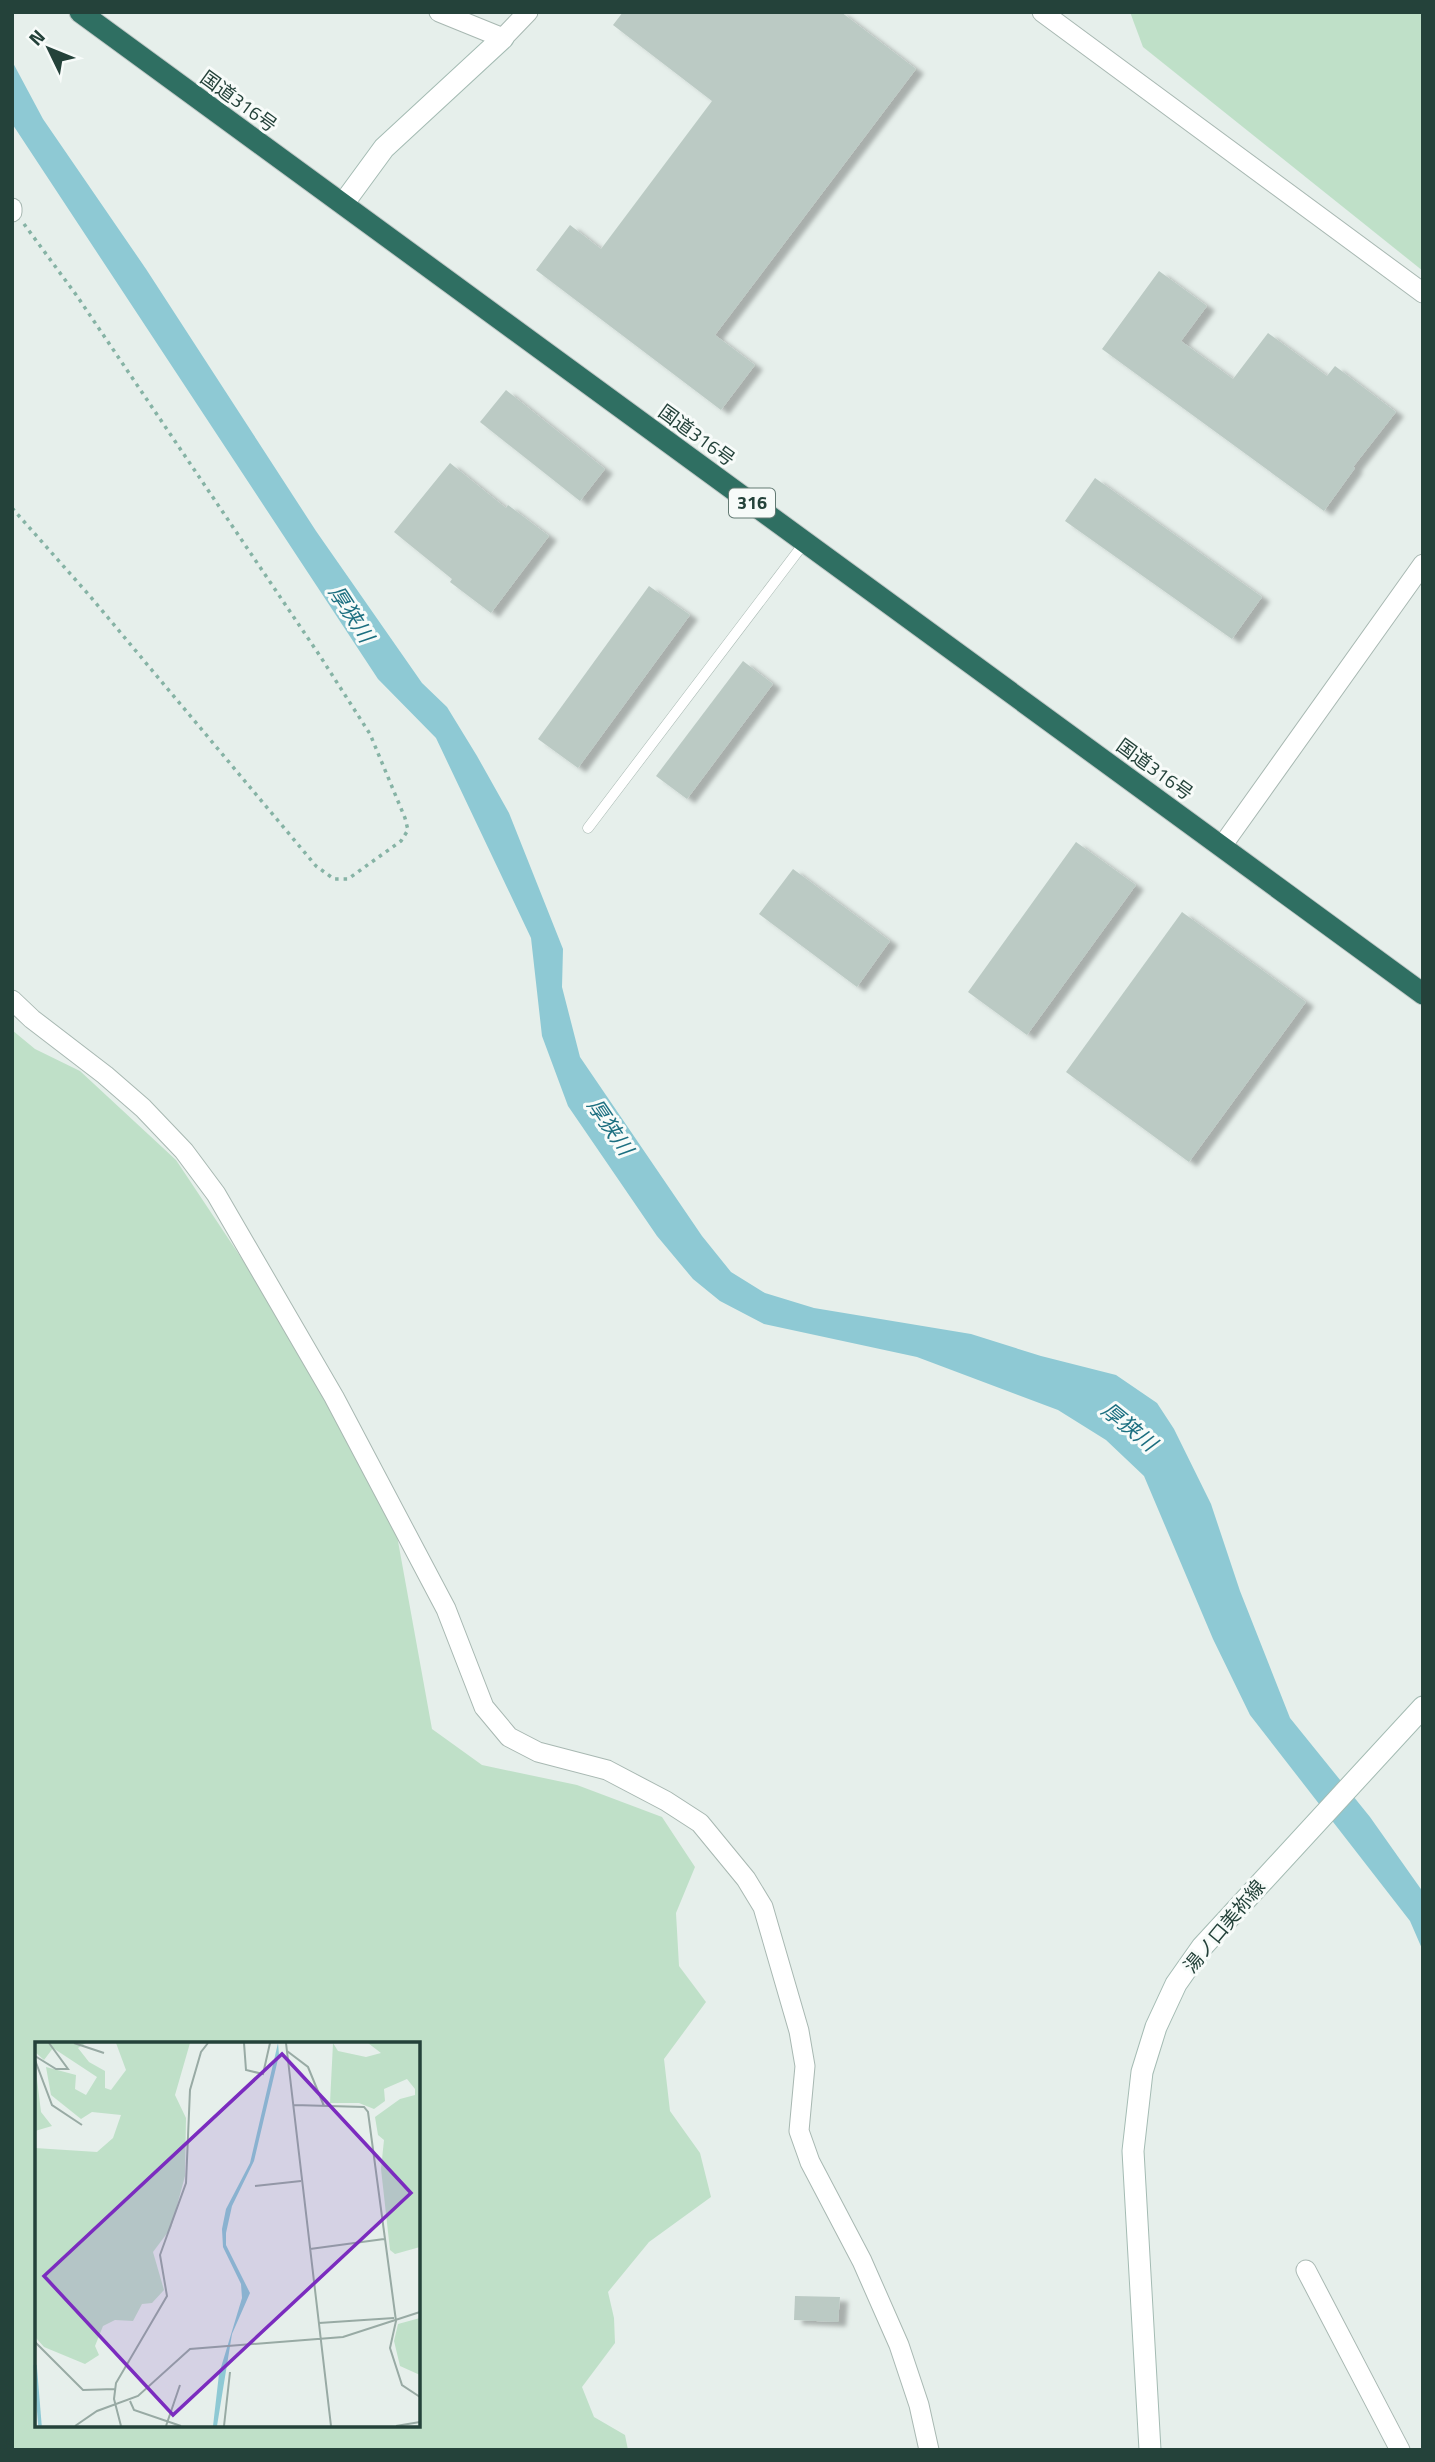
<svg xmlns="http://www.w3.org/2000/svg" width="1435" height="2462" viewBox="0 0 1435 2462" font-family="'Titillium Web','Noto Sans JP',sans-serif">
<defs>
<filter id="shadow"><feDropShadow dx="8" dy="4.5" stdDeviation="2" flood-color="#0004"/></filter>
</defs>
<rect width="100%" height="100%" fill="#e6efeb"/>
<!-- green -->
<g fill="#bfe0c8" fill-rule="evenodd">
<path d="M 1130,12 L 1423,12 L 1423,271 L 1143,47 Z"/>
<path d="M 12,1030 L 35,1049 L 80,1071 L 176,1160 L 254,1277 L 392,1508 L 432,1729 L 482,1765 L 577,1785 L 662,1817 L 695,1867 L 676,1913 L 679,1966 L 706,2002 L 664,2059 L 670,2111 L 700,2153 L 711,2197 L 649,2242 L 608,2292 L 614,2318 L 615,2343 L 582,2387 L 594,2417 L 625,2435 L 628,2450 L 12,2450 ZM 37,2044 L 418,2044 L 418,2425 L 37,2425 Z"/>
</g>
<!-- water -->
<path fill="#8ec9d4" d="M 12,61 L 43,119 L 146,269 L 316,531 L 422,683 L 447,707 L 477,756 L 509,813 L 563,949 L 562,987 L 580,1057 L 702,1236 L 731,1272 L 765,1293 L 814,1308 L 971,1334 L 1041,1356 L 1116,1375 L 1157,1403 L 1174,1429 L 1211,1504 L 1240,1591 L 1290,1718 L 1370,1817 L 1423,1892 L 1423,1951 L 1410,1921 L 1250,1715 L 1213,1639 L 1144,1476 L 1106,1440 L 1058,1410 L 917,1357 L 764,1324 L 720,1301 L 693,1279 L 657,1236 L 568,1106 L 542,1036 L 531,938 L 436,738 L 378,679 L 13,125 Z"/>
<!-- building -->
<g fill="#bbcac4" filter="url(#shadow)">
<path d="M 623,12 L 841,12 L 916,69 L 715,335 L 755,365 L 721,410 L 536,270 L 570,225 L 601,249 L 712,101 L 613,25 Z"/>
<path d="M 1159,271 L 1207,306 L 1181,341 L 1233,379 L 1268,333 L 1327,376 L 1335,366 L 1396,412 L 1353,467 L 1355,468 L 1324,511 L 1102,349 Z"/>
<path d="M 506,390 L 605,469 L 580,501 L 480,422 Z"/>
<path d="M 450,463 L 506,508 L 508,505 L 549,536 L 491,613 L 450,582 L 452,579 L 394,532 Z"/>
<path d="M 1095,478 L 1262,597 L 1232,639 L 1065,521 Z"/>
<path d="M 649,586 L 690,615 L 578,768 L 538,739 Z"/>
<path d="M 743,661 L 773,684 L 687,799 L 656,776 Z"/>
<path d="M 1076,842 L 1136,885 L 1027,1035 L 968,992 Z"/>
<path d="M 793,869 L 890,941 L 857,987 L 759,914 Z"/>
<path d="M 1182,912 L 1306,1002 L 1189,1162 L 1066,1072 Z"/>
<path d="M 795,2296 L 840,2297 L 838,2322 L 794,2320 Z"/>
</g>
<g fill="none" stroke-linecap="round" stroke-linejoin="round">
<!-- lane casing -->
<g stroke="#a8b8b2" stroke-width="11">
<path id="lane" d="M 588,828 L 805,542"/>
</g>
<!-- street casing -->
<g stroke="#a8b8b2" stroke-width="21">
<g id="street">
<path d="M 439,12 L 503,38 L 528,12"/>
<path d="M 1042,12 L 1423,293"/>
<path d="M 12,208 L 12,212"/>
<path d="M 1222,846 L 1423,564"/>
<path d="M 12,1000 L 32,1019 L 105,1075 L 143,1108 L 184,1151 L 216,1194 L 334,1397 L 446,1609 L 484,1707 L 509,1737 L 538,1752 L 607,1770 L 666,1801 L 700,1823 L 746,1879 L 763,1907 L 799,2031 L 805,2066 L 799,2131 L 810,2162 L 862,2261 L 899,2345 L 919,2405 L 929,2450"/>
<path d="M 1306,2270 L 1400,2450"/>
</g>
</g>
<!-- secondary casing -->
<g stroke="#a4bbb3" stroke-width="23">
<g id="secondary">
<path d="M 343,204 L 384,148 L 503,38"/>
<path d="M 1150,2450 L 1133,2151 L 1142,2072 L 1156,2027 L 1176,1984 L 1202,1947 L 1423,1707"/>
</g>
</g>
<!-- highway casing -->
<g stroke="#c2cac8" stroke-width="23">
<path id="highway" d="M 80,12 L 1423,994"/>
</g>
<!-- path -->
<path stroke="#86b3a5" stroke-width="3.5" stroke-dasharray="3.5 5" stroke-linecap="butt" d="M 12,508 L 89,595 L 316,866 L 334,879 L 348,879 L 401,841 L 408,830 L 405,818 L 370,734 L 320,656 L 77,296 L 24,224"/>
<!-- lane -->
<use href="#lane" stroke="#fff" stroke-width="10"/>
<!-- street -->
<use href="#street" stroke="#fff" stroke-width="19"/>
<!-- secondary -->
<use href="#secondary" stroke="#fff" stroke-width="21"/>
<!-- highway -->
<use href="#highway" stroke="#2f6f62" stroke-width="21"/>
</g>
<g text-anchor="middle" stroke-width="6" stroke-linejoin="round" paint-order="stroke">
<!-- shield labels -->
<rect fill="#f7fbf9" stroke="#637a73" stroke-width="2" x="729" y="488.5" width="46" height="29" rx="5"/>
<g font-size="18" font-weight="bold" fill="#24423a">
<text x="752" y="509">316</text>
</g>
<!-- street labels -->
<g font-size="19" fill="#24423a" stroke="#f7fbf9">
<text transform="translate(239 101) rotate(36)" y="7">国道316号</text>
<text transform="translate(697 435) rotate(36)" y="7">国道316号</text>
<text transform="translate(1155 769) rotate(36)" y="7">国道316号</text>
<text transform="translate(1224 1926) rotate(-50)" y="7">湯ノ口美祢線</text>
</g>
<!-- water labels -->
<g font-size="21" font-style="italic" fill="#1c6f80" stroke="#f7fbf9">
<text transform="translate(351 614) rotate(57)" y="7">厚狭川</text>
<text transform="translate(610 1127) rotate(56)" y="7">厚狭川</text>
<text transform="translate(1129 1427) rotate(39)" y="7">厚狭川</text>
</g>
</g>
<!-- overview -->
<g transform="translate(35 2042)">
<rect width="385" height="385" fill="#e6efeb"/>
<path d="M 0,1 L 51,1 L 43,6 L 54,20 L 70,29 L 70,46 L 76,48 L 91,28 L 81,1 L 155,1 L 140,53 L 151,76 L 150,134 L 136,186 L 118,210 L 129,248 L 117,261 L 107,262 L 98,279 L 80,278 L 68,284 L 60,304 L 64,313 L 50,322 L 9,305 L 1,296 L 0,106 L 62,110 L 78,96 L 86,73 L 57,70 L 46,77 L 16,53 L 11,25 L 41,33 L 40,47 L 51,53 L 62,35 L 18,6 L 9,18 L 0,10 ZM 298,1 L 303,9 L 331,15 L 346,11 L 333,1 L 385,1 L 385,205 L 360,212 L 355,208 L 346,127 L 349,98 L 343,93 L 340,75 L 365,57 L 380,53 L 380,47 L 372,37 L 349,47 L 350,59 L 339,67 L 324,61 L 295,61 ZM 0,21 L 6,70 L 17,84 L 0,89 ZM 385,276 L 385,333 L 365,324 L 359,299 L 363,282 Z" fill="#bfe0c8"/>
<path d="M 243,1 L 244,13 L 219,119 L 197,164 L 191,191 L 191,203 L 215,251 L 197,292 L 182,384 L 178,384 L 184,332 L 207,256 L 206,242 L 188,205 L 187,187 L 191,167 L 215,121 Z" fill="#8ec9d4"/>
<path fill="none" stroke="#8ec9d4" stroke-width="3.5" d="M 0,323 L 5,384"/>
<path fill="none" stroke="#98aaa4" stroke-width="2" d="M 39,1 L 69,11M 209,1 L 211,28 L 228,32 L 235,1M 251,1 L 296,384M 252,9 L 273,25 L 289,64M 0,14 L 21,27 L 33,27 L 14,1M 0,18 L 17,63 L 47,83M 259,63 L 329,65 L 333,70 L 361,279 L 355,306 L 367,343 L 385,355M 220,144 L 266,139M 275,207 L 349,197M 284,281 L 359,276M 0,300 L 48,348 L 80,347M 95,359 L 99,368 L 146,384M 40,384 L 62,369 L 103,354 L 155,307 L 308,295 L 385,270M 86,384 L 79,357 L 81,341 L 132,254 L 125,213 L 151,141 L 155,48 L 166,10 L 173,1M 131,384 L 145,343M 189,384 L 195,330M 361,384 L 385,380"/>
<path fill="#7b2cbf" fill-opacity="0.15" stroke="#7b2cbf" stroke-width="3.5" d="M 247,12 L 376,151 L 138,373 L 9,234 Z"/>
<rect width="385" height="385" fill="none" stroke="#24423a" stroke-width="3.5"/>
</g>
<!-- border -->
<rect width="1435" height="2462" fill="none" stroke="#24423a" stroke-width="28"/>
<!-- north arrow -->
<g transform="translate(49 49) rotate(313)" stroke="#f7fbf9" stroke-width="5" paint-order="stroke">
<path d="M0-5L12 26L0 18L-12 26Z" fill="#24423a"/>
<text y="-10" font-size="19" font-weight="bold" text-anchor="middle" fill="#24423a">N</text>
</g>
</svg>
